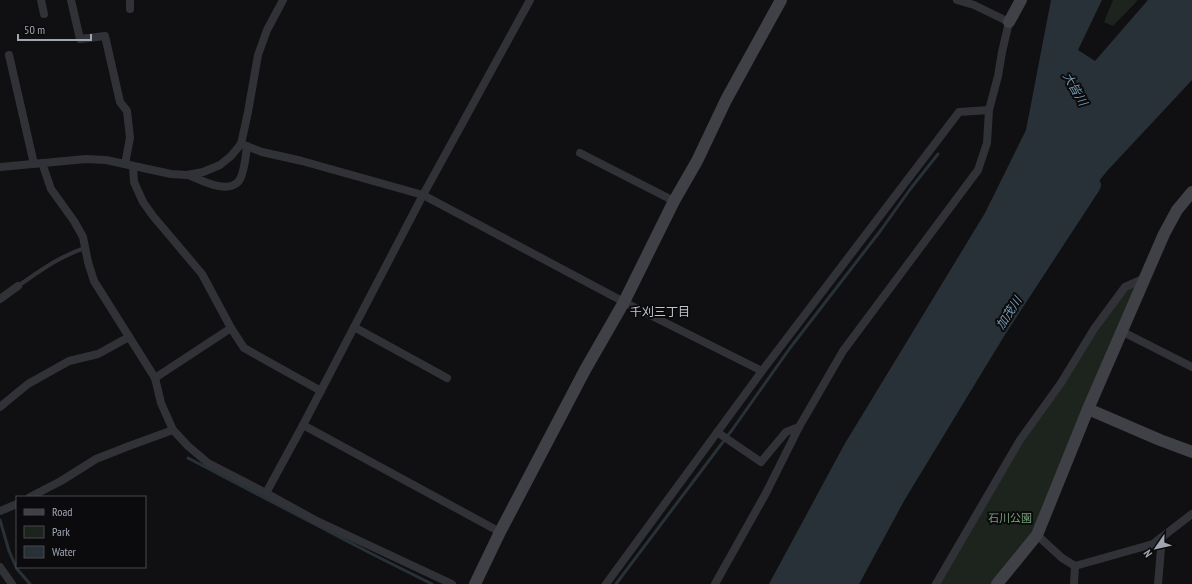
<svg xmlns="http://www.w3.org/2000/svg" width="1192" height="584" viewBox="0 0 1192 584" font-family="'PT Sans Narrow','Noto Sans JP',sans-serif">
<rect width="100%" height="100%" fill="#101012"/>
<!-- green -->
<g fill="#1c241d">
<path d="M 1113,0 L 1138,0 L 1113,26 L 1104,22 Z"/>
<path d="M 1138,284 L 1034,532 L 992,584 L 938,584 L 1022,441 L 1126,289 Z"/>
</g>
<!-- water -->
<path fill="#283137" d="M 1051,0 L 1102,0 L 1078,50 L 1095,61 L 1148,0 L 1192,0 L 1192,80 L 1108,170 L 1046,245 L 892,489 L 846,584 L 769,584 L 844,445 L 985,213 L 1026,130 Z"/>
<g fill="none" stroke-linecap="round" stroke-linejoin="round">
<!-- stream -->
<g stroke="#283137" stroke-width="3">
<path d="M 188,458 L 372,554 L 432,584"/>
<path d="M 0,520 L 9,551 L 17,569 L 30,584"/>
<path d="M 616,584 L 732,430 L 790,348 L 881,230 L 911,188 L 938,154"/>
</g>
<!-- river -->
<path stroke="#283137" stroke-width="18" d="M 849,584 L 897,495 L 996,332 L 1092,185"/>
<!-- lane -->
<path stroke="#313237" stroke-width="4" d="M 18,286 C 40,271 60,256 85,248"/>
<!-- street -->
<g stroke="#313237" stroke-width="8">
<path d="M 41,0 L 44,14"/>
<path d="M 71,0 L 80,39 L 105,36 L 120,102 L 127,111 L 130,138 L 125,164"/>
<path d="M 130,9 L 130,0"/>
<path d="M 9,55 L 34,164"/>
<path d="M 241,144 L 262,152 L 302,161 L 423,195 L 624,302 L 762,371"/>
<path d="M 580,153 L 674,201"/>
<path d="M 42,163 L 51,189 L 74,221 L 83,237 L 88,262 L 94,281 L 155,378 L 161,403 L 173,430 L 188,446 L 208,463 L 266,493 L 315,520 L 452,584"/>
<path d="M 133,166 L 134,182 L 143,202 L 153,216 L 202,274 L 231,328 L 244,348 L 321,391"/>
<path d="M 0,167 L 86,159 L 106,160 L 171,174 L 187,175 L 203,172 L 220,165 L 231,156 L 241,144 L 248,112 L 258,55 L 267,30 L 283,0"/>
<path d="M 188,175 C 201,180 226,194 238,182 C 244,176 246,155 247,146"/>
<path d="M 0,299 L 18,286"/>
<path d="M 354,327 L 447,378"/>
<path d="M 1121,331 L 1192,367"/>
<path d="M 155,378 L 231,328"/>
<path d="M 0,407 L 28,384 L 69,361 L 98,354 L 129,337"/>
<path d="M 303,425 L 500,532"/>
<path d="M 717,432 L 761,462 L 786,432 L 799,427"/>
<path d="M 266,493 L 303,425 L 423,195 L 530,0"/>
<path d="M 30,497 L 61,481 L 96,459 L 129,446 L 173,430"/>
<path d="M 0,511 L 17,504"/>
<path d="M 1037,535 L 1062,558 L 1075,566 L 1153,544 L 1192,514"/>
<path d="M 0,567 L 12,584"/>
<path d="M 606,584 L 762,371 L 959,112 L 989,110"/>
<path d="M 715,584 L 766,493 L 799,427 L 843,351 L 978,170 L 987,143 L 989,110 L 998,76 L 1002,52 L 1009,22 L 974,5 L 957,0"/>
<path d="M 936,584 L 1020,440 L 1061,383 L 1094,329 L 1125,287 L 1143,279"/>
<path d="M 1074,584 L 1075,566"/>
<path d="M 1158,584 L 1161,549 L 1161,538"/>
</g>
<!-- secondary -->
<g stroke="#3f4147" stroke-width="12">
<path d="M 1009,22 L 1021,0"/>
<path d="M 1088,409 L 1160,440 L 1192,452"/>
<path d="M 475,584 L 500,532 L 585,370 L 624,302 L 674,201 L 697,161 L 726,100 L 781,0"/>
<path d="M 997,584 L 1037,535 L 1088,409 L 1164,234 L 1177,210 L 1192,192"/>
</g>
</g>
<g text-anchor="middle" stroke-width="4" stroke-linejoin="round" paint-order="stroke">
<!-- park labels -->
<g font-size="11" fill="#76a077" stroke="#0b0b0d">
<text x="1010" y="522">石川公園</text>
</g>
<!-- water labels -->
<g font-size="12" font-style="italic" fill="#7598b1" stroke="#0b0b0d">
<text transform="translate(1075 89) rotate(60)" y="4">大皆川</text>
<text transform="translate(1009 313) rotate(-57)" y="4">加茂川</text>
</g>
<!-- neighbourhood labels -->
<g font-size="12" fill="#c2c6cf" stroke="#0b0b0d">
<text x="660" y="316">千刈三丁目</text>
</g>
</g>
<!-- legend -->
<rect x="16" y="496" width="130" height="72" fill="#0b0b0d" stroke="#47494f"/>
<rect x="24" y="509" width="20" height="6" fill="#3f4147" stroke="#47494f"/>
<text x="52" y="516" font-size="12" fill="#a0a7b3">Road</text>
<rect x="24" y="526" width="20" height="12" fill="#1c241d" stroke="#47494f"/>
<text x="52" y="536" font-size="12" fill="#a0a7b3">Park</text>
<rect x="24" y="546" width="20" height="12" fill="#283137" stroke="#47494f"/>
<text x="52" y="556" font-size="12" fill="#a0a7b3">Water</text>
<!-- north arrow -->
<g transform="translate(1156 548) rotate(236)" stroke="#0b0b0d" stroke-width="3" paint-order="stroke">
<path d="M0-3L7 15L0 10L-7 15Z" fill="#a0a7b3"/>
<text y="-6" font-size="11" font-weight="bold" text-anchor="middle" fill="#a0a7b3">N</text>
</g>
<!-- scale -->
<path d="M18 34v6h73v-6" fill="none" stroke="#a0a7b3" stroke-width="2"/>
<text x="24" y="34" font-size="12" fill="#a0a7b3" stroke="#0b0b0d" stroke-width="3" paint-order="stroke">50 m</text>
</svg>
